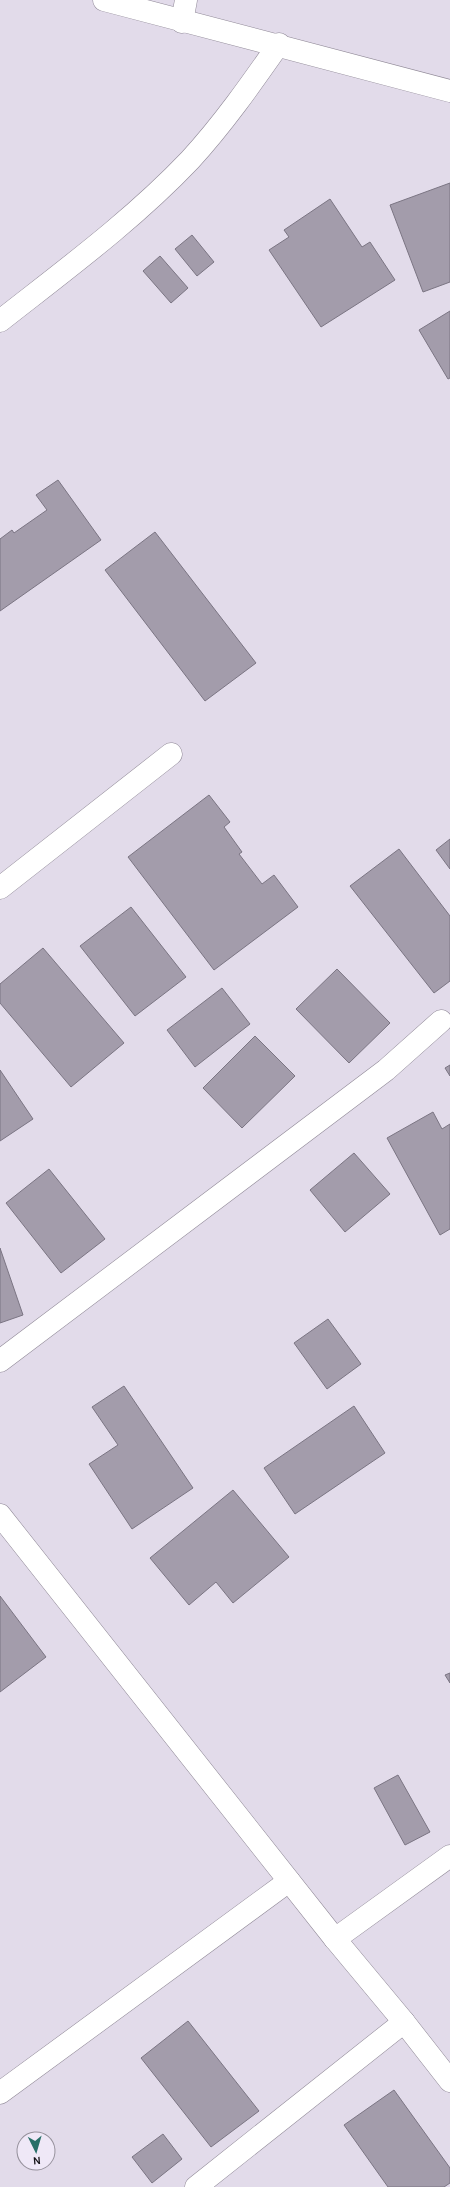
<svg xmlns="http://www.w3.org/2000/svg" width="450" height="2187" viewBox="0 0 450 2187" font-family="Karla,sans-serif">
<rect width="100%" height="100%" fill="#e2dbea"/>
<!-- building -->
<g fill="#a39cab" stroke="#7b7583">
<path d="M 450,183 L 450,282 L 423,292 L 390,205 Z"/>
<path d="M 330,199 L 362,247 L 370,242 L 395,280 L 321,327 L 269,250 L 289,237 L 284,230 Z"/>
<path d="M 192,235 L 214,262 L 197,276 L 175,249 Z"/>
<path d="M 160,256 L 188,288 L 171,303 L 143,271 Z"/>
<path d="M 450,311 L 450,378 L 448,379 L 419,330 Z"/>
<path d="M 58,480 L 101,540 L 0,611 L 0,539 L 12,530 L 14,533 L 47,510 L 36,495 Z"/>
<path d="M 155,532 L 256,663 L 205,701 L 105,570 Z"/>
<path d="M 209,795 L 230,822 L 224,827 L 242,852 L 239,854 L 262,884 L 274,875 L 298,907 L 214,970 L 128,857 Z"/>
<path d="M 450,839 L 450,869 L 436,850 Z"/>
<path d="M 399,849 L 450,916 L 450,981 L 434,993 L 350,886 Z"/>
<path d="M 131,907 L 186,977 L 135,1016 L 80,946 Z"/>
<path d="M 43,948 L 124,1043 L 71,1087 L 0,1003 L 0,984 Z"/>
<path d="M 337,969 L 390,1023 L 349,1063 L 296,1009 Z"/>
<path d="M 222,988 L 250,1024 L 195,1067 L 167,1030 Z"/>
<path d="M 255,1036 L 295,1076 L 242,1128 L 203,1088 Z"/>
<path d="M 450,1065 L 450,1076 L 445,1068 Z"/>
<path d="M 0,1070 L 33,1119 L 0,1141 Z"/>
<path d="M 433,1112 L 442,1129 L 450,1124 L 450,1229 L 440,1235 L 387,1138 Z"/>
<path d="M 354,1153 L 390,1194 L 345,1232 L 310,1190 Z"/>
<path d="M 49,1169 L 105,1239 L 61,1273 L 6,1203 Z"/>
<path d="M 0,1248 L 23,1315 L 0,1323 Z"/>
<path d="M 328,1319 L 361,1364 L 327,1389 L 294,1343 Z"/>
<path d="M 124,1386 L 193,1488 L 132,1529 L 89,1464 L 118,1445 L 92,1407 Z"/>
<path d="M 354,1406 L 385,1453 L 295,1514 L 264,1468 Z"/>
<path d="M 233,1490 L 289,1557 L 233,1603 L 216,1582 L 189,1605 L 150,1558 Z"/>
<path d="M 0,1596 L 46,1657 L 0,1692 Z"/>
<path d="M 450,1673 L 450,1683 L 445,1675 Z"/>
<path d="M 398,1775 L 430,1832 L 405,1845 L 374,1788 Z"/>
<path d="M 188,2021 L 259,2111 L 211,2147 L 141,2058 Z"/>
<path d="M 394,2090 L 450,2168 L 450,2183 L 444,2187 L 388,2187 L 344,2125 Z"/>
<path d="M 163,2134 L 182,2159 L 152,2183 L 132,2157 Z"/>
</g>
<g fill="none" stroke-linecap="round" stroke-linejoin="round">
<!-- street casing -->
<g stroke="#908997" stroke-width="23">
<g id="street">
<path d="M 182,22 L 186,0"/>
<path d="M 0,321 C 65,270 133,220 190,160 C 223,124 251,84 279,44"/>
<path d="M 0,888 L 171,754"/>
<path d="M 0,1361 L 386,1070 L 441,1021"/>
<path d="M 0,1515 L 335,1939 L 404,2022 L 450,2081"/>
<path d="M 335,1939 L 450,1856"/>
<path d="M 0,2093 L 289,1881"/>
<path d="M 196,2187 L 404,2022"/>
</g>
</g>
<!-- secondary casing -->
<g stroke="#908997" stroke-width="23">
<path id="secondary" d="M 104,0 L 450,91"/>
</g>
<!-- street -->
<use href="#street" stroke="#fff" stroke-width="22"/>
<!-- secondary -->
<use href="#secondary" stroke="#fff" stroke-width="22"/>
</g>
<!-- north arrow -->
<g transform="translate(36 2151) rotate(175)"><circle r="19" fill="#efe8f7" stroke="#97929d"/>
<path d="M0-3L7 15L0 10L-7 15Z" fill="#287068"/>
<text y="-6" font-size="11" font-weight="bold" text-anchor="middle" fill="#141217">N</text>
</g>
</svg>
